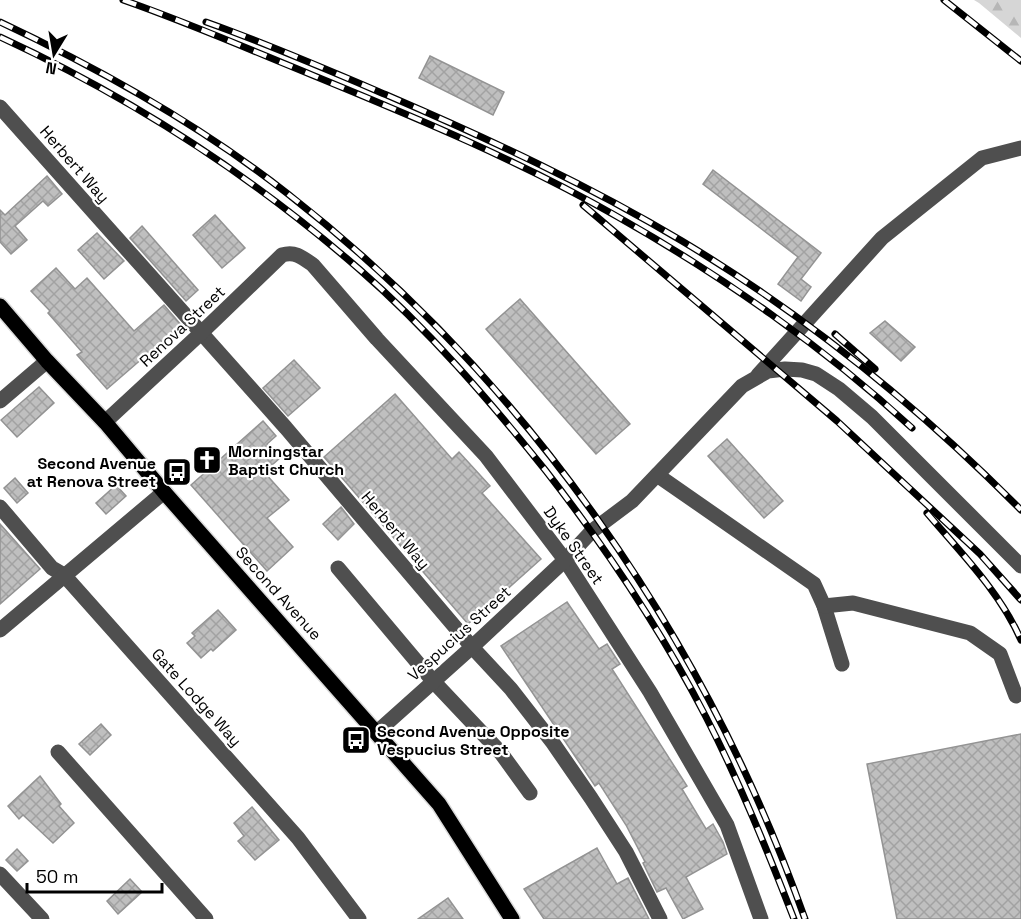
<svg xmlns="http://www.w3.org/2000/svg" width="1021" height="919" viewBox="0 0 1021 919" font-family="'Space Grotesk',sans-serif">
<defs>
<pattern id="forest-firs" width="22" height="20" patternUnits="userSpaceOnUse" patternTransform="scale(1.5)"><rect width="22" height="20" fill="#d6d6d6"/><path d="M5 1l3.5 6h-7zM16 11l3.5 6h-7z" fill="#b6b6b6"/></pattern>
<pattern id="building-cross-hatch" width="8" height="8" patternUnits="userSpaceOnUse" patternTransform="scale(1.5)"><rect width="8" height="8" fill="#bfbfbf"/><path d="M0 0l8 8M0 8l8-8" fill="none" stroke="#a2a2a2"/></pattern>
</defs>
<rect width="100%" height="100%" fill="#fff"/>
<!-- forest -->
<path fill="url(#forest-firs)" d="M 974,0 L 1021,0 L 1021,38 L 979,3 Z"/>
<!-- building -->
<g fill="url(#building-cross-hatch)" stroke="#939393" stroke-width="1.5">
<path d="M 430,56 L 504,92 L 493,115 L 419,78 Z"/>
<path d="M 713,170 L 821,253 L 801,279 L 811,287 L 801,301 L 778,284 L 798,257 L 703,184 Z"/>
<path d="M 47,176 L 62,194 L 48,206 L 43,201 L 15,226 L 27,240 L 11,254 L 0,242 L 0,210 L 5,215 Z"/>
<path d="M 215,215 L 245,248 L 222,268 L 193,235 Z"/>
<path d="M 142,226 L 198,290 L 186,301 L 130,238 Z"/>
<path d="M 97,233 L 124,261 L 104,279 L 78,250 Z"/>
<path d="M 56,268 L 75,289 L 87,278 L 134,331 L 164,305 L 181,325 L 107,389 L 77,355 L 82,352 L 48,313 L 50,311 L 31,291 Z"/>
<path d="M 520,299 L 630,424 L 596,454 L 486,329 Z"/>
<path d="M 885,321 L 915,347 L 901,361 L 870,333 Z"/>
<path d="M 294,360 L 320,388 L 288,416 L 263,388 Z"/>
<path d="M 39,387 L 54,403 L 17,437 L 1,420 Z"/>
<path d="M 395,394 L 452,459 L 459,452 L 490,486 L 482,493 L 541,559 L 468,624 L 324,457 Z"/>
<path d="M 263,421 L 276,436 L 267,444 L 280,458 L 264,472 L 289,500 L 267,518 L 293,547 L 267,571 L 191,485 Z"/>
<path d="M 727,439 L 783,501 L 764,518 L 708,456 Z"/>
<path d="M 15,478 L 28,493 L 17,503 L 4,488 Z"/>
<path d="M 116,485 L 126,496 L 106,514 L 96,503 Z"/>
<path d="M 341,507 L 354,524 L 338,540 L 323,524 Z"/>
<path d="M 0,524 L 40,569 L 0,604 Z"/>
<path d="M 567,602 L 599,649 L 607,644 L 620,664 L 612,669 L 687,786 L 682,789 L 706,829 L 713,824 L 723,842 L 727,854 L 686,877 L 703,909 L 683,919 L 666,888 L 657,892 L 643,863 L 645,862 L 626,825 L 599,783 L 595,786 L 501,646 Z"/>
<path d="M 218,610 L 236,630 L 213,651 L 211,649 L 201,658 L 187,643 L 195,636 L 192,633 Z"/>
<path d="M 101,724 L 111,735 L 90,755 L 79,744 Z"/>
<path d="M 1021,734 L 1021,919 L 897,919 L 867,764 Z"/>
<path d="M 40,776 L 61,804 L 59,806 L 74,823 L 53,843 L 23,815 L 19,819 L 8,806 Z"/>
<path d="M 252,807 L 279,840 L 255,860 L 238,841 L 244,836 L 234,823 Z"/>
<path d="M 597,848 L 617,884 L 628,878 L 649,919 L 544,919 L 524,889 Z"/>
<path d="M 17,849 L 28,861 L 17,871 L 6,860 Z"/>
<path d="M 130,879 L 142,892 L 118,914 L 107,901 Z"/>
<path d="M 448,898 L 463,919 L 418,919 Z"/>
</g>
<g fill="none" stroke-linecap="round" stroke-linejoin="round">
<!-- major casing -->
<g stroke="#dbdbdb" stroke-width="18">
<path id="major" d="M 0,306 L 47,361 L 105,422 L 164,492 L 439,804 L 512,919"/>
</g>
<!-- minor -->
<g stroke="#4f4f4f" stroke-width="15">
<path d="M 0,107 L 286,428 L 472,647 L 511,689 L 553,743 L 591,798 L 626,852 L 660,919"/>
<path d="M 758,375 L 882,238 L 982,158 L 1021,148"/>
<path d="M 0,401 L 47,361"/>
<path d="M 105,422 L 200,334 L 282,255 C 295,251 302,257 313,265 L 377,339 L 486,456 L 565,560 L 650,692 L 727,825 L 761,919"/>
<path d="M 657,475 L 814,584 L 824,606 L 842,664"/>
<path d="M 0,507 L 52,568 L 64,575 L 298,838 L 359,919"/>
<path d="M 338,568 L 433,681 L 501,753 L 530,793"/>
<path d="M 824,606 L 853,603 L 970,633 L 1000,654 L 1016,696"/>
<path d="M 0,630 L 164,492"/>
<path d="M 377,732 L 472,647 L 565,560 L 592,531 L 632,501 L 742,386 L 768,371 L 785,369 L 802,370 L 816,374 L 839,389 L 872,417 L 1021,566"/>
<path d="M 58,752 L 206,919"/>
<path d="M 0,874 L 42,919"/>
</g>
<!-- major -->
<use href="#major" stroke="#000" stroke-width="15"/>
<!-- rail casing -->
<g stroke="#000" stroke-width="7">
<g id="rail">
<path d="M 123,0 C 189,23 253,51 317,77 C 419,119 522,162 618,217 C 721,275 825,348 912,428"/>
<path d="M 944,0 L 1021,61"/>
<path d="M 0,22 C 102,70 200,125 288,194 C 525,379 705,636 805,919"/>
<path d="M 206,22 C 268,44 328,70 389,96 C 489,139 588,185 682,241 C 805,315 920,408 1021,510"/>
<path d="M 0,37 C 130,97 251,175 359,269 C 428,329 489,400 546,471 C 606,548 661,630 706,717 C 740,783 767,850 794,919"/>
<path d="M 583,205 L 837,421 L 980,554 L 1021,600"/>
<path d="M 835,334 L 875,369"/>
<path d="M 927,513 C 961,553 1000,592 1021,640"/>
</g>
</g>
<!-- rail -->
<use href="#rail" stroke="#fff" stroke-width="4.5" stroke-dasharray="14" stroke-linecap="butt"/>
</g>
<!-- icons -->
<defs>
<g id="church-square" transform="scale(1.5)"><rect x="-9" y="-9" width="18" height="18" rx="4" fill="#000" stroke="#fff"/><path d="M-1.2-6h2.4v3.5h3.3v2.4h-3.3V6h-2.4V-.1h-3.3v-2.4h3.3Z" fill="#fff"/></g>
<g id="bus-square" transform="scale(1.5)"><rect x="-9" y="-9" width="18" height="18" rx="4" fill="#000" stroke="#fff"/><path d="M-5-6H5V4H4V6H2V4H-2V6H-4V4H-5ZM-3.5-4V0h7V-4ZM-3.5 1.2v1.5H-2V1.2ZM2 1.2v1.5H3.5V1.2Z" fill="#fff"/></g>
</defs>
<g fill-rule="evenodd">
<use href="#church-square" x="207" y="460"/>
<use href="#bus-square" x="177" y="472"/>
<use href="#bus-square" x="356" y="740"/>
</g>
<g text-anchor="middle" stroke-width="4.5" stroke-linejoin="round" paint-order="stroke">
<!-- street labels -->
<g font-size="16" fill="#000" stroke="#fff">
<text transform="translate(75 164) rotate(49)" y="6">Herbert Way</text>
<text transform="translate(182 326) rotate(-43)" y="6">Renova Street</text>
<text transform="translate(396 530) rotate(50)" y="6">Herbert Way</text>
<text transform="translate(574 545) rotate(55)" y="6">Dyke Street</text>
<text transform="translate(279 593) rotate(48)" y="6">Second Avenue</text>
<text transform="translate(459 633) rotate(-42)" y="6">Vespucius Street</text>
<text transform="translate(197 697) rotate(48)" y="6">Gate Lodge Way</text>
</g>
<!-- poi labels -->
<g font-size="16" font-weight="bold" fill="#000" stroke="#fff" text-anchor="start">
<text x="228" y="457">Morningstar<tspan x="228" dy="18">Baptist Church</tspan></text>
<text x="156" y="469" text-anchor="end">Second Avenue<tspan x="156" dy="18">at Renova Street</tspan></text>
<text x="377" y="737">Second Avenue Opposite<tspan x="377" dy="18">Vespucius Street</tspan></text>
</g>
</g>
<!-- north arrow -->
<g transform="translate(54 54) rotate(191)" stroke="#ffffff" stroke-width="4.5" paint-order="stroke">
<path d="M0-4.5L10 22L0 15L-10 22Z" fill="#000000"/>
<text y="-9" font-size="16" font-weight="bold" text-anchor="middle" fill="#000000">N</text>
</g>
<!-- scale -->
<path d="M27 883v9h135v-9" fill="none" stroke="#000000" stroke-width="3"/>
<text x="36" y="883" font-size="18" fill="#000000" stroke="#ffffff" stroke-width="4.5" paint-order="stroke">50 m</text>
</svg>
